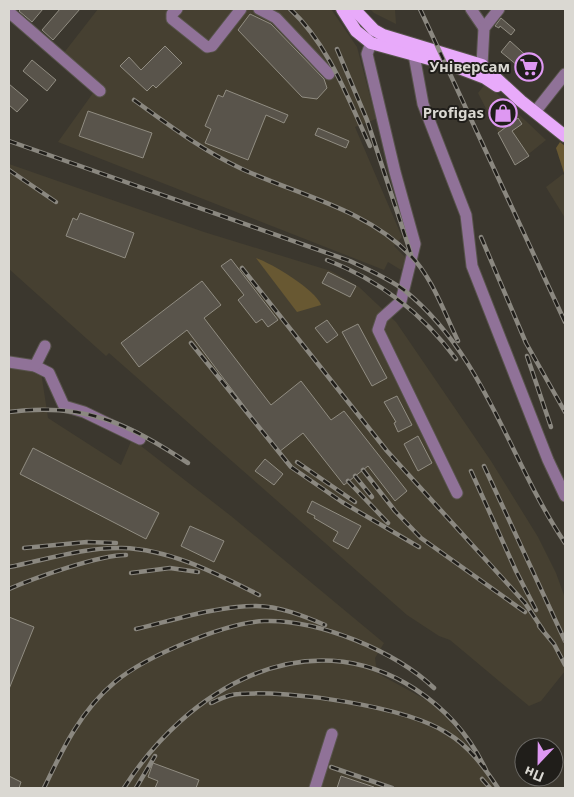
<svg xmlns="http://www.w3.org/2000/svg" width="574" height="797" viewBox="0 0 574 797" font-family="'Noto Sans',sans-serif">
<rect width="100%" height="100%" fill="#3b372e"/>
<!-- built -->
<g fill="#464031">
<path d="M 98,9 L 331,9 L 357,47 L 376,119 L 355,127 L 402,237 L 394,246 L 406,258 L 401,270 L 388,262 L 384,270 L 58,142 L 98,86 L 63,54 Z"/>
<path d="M 370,9 L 395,9 L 396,24 L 374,13 Z"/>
<path d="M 486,83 L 546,140 L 515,165 L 478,93 Z"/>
<path d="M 9,164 L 204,232 L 331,271 L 359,287 L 396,322 L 491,461 L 538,537 L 556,573 L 565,598 L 565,671 L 541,701 L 529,706 L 450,640 L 439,636 L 407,615 L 109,353 L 106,356 L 9,269 Z"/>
<path d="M 563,174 L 565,176 L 565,218 L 546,187 Z"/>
<path d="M 9,365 L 41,372 L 48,418 L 121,465 L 132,439 L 231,516 L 384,643 L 375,658 L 377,673 L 432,703 L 447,717 L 468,745 L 494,787 L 9,788 Z"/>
</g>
<!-- green -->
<g fill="#685832">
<path d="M 560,142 L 565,146 L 565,176 L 556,148 Z"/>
<path d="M 256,258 C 271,263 316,290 321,305 L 297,312 Z"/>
</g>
<!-- building -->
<g fill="#59544b" stroke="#918d82">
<path d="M 21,9 L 43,9 L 32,22 L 19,11 Z"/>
<path d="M 60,9 L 80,9 L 53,40 L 42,30 Z"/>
<path d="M 250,14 L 271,24 L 324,79 L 327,88 L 317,99 L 302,97 L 238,30 Z"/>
<path d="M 501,18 L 515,30 L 511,35 L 500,26 L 499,28 L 495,26 Z"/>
<path d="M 510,41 L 542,70 L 534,79 L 501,52 Z"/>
<path d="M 165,46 L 182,63 L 156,88 L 153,85 L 147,91 L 120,66 L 129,57 L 141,70 Z"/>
<path d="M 32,60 L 56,80 L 47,91 L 23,71 Z"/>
<path d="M 9,84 L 28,100 L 17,112 L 9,105 Z"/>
<path d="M 226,90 L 288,115 L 284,123 L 266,115 L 248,160 L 205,143 L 211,129 L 205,126 L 218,95 L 223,97 Z"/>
<path d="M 88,111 L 152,133 L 143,158 L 79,136 Z"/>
<path d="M 518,118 L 522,124 L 512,131 L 529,156 L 515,165 L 498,133 Z"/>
<path d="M 318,128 L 349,141 L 346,148 L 315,135 Z"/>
<path d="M 80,213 L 134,233 L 125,258 L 66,236 L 73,218 L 77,220 Z"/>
<path d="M 231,259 L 278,320 L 268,327 L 262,319 L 256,323 L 238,300 L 244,295 L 221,266 Z"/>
<path d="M 328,272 L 356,286 L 350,297 L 322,283 Z"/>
<path d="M 202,281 L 221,305 L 204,318 L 271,405 L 301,381 L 331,420 L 344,411 L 407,491 L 395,501 L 368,466 L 344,485 L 303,433 L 279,452 L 187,330 L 139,367 L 121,343 Z"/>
<path d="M 327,320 L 338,335 L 327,343 L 315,328 Z"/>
<path d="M 358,324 L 387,378 L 372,386 L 342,332 Z"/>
<path d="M 397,396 L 412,425 L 398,432 L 394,423 L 396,422 L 384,402 Z"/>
<path d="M 418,436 L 432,463 L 418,471 L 404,444 Z"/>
<path d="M 33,448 L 159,513 L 146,539 L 20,474 Z"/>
<path d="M 265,459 L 283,474 L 274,485 L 255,471 Z"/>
<path d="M 312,501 L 361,526 L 348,549 L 333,541 L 338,532 L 314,518 L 315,516 L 307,512 Z"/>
<path d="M 190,526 L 224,541 L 214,562 L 181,546 Z"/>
<path d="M 9,617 L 34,627 L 9,689 Z"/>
<path d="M 153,763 L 199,780 L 196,788 L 155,788 L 158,781 L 148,777 Z"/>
<path d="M 9,776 L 21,782 L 19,788 L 9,788 Z"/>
<path d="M 341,776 L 374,787 L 374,788 L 337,788 Z"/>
</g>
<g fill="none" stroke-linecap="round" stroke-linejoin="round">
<!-- minor casing -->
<g stroke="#58544c" stroke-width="13">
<g id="minor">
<path d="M 177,9 L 172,14 L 172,19 L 207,47 L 212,46 L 241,9"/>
<path d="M 259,9 L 276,18 L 329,74"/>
<path d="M 471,9 L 484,28"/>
<path d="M 9,12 L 100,91"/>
<path d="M 371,43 L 367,54 L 395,172 L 415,244 L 401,301 L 382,318 L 378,330 L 457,493"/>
<path d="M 414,55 L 423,104 L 466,215 L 472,266 L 548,460 L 565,496"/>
<path d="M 482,65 L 484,28 L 499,9"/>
<path d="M 535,112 L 565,74"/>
<path d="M 9,362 L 35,366 L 49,373 L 64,406 L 84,412 L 140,439"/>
<path d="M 35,366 L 45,346"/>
<path d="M 315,788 L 332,734"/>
</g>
</g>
<!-- major casing -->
<g stroke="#58544c" stroke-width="14">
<g id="major">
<path d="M 342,9 L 356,31 L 371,43 L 451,65 L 485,78 L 497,86"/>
<path d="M 354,9 L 374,30 L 383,35 L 482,65 L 521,101 L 565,136"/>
</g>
</g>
<!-- minor -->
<use href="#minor" stroke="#907298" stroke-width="11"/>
<!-- major -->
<use href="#major" stroke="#e8aafa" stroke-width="12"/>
<!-- rail casing -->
<g stroke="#8b8880" stroke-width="4.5">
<g id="rail">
<path d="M 290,9 C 329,45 348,99 370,146"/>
<path d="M 420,9 L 565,322"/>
<path d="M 337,49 L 367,120 L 411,254"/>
<path d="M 134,100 C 169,125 203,151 242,169 C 298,195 366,209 410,255 C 432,277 444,312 458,341"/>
<path d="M 9,141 L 350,261 C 369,270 388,278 404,290 C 485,355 509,460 565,543"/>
<path d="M 9,170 L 56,202"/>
<path d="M 481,237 L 526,343 L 565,412"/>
<path d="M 327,260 C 379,280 423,314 456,359"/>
<path d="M 242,268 L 387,451 L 525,603 L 543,630"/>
<path d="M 191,343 L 291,467 L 342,502 L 419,547"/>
<path d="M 527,356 L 551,427"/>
<path d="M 9,412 C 84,402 127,423 188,463"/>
<path d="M 297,462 L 355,502"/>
<path d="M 484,466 L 565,641"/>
<path d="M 363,470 L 395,511 L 421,538 L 525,612"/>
<path d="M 471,471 L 516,571 L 536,610"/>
<path d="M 355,476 L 372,497"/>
<path d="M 348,481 L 388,523"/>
<path d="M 24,548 L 87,542 L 116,543"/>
<path d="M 9,567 C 45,560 84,547 122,548 C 170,549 217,574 259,595"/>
<path d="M 131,573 L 170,568 L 198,572"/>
<path d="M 9,589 C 34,578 99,555 126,555"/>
<path d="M 539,626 L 554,644 L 565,665"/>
<path d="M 136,629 C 174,620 216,606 256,606 C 279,606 304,616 325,625"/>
<path d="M 211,703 C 220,699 229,694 239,694 C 290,690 405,706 447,733 C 469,746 484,767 498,788"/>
<path d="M 331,767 L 392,788"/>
<path d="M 482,779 L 490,788"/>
<path d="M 44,788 C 62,750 81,710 115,682 C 146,656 224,623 264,621 C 318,619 395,651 434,688"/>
<path d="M 124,788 C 186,690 306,618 415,689 C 447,710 470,736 486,770"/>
<path d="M 136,788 L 155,756"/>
</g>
</g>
<!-- rail -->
<use href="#rail" stroke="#201e1a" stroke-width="2.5" stroke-dasharray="8" stroke-linecap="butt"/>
</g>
<!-- icons -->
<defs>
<g id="supermarket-ring" transform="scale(1.4375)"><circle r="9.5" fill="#201e1a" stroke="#de98f2" stroke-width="1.5"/><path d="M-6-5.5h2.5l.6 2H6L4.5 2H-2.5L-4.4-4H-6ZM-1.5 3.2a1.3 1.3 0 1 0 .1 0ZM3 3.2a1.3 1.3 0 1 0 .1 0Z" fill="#de98f2"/></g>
<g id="shop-ring" transform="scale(1.4375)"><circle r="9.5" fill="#201e1a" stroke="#de98f2" stroke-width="1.5"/><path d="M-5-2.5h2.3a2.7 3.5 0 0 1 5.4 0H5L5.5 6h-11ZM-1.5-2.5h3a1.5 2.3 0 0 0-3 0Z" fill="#de98f2"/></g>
</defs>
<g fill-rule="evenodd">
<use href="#supermarket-ring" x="529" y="67"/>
<use href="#shop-ring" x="503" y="113"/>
</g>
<g text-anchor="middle" stroke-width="4" stroke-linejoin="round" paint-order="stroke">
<!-- poi labels -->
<g font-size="15" font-weight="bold" fill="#dad8d2" stroke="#201e1a" text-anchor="end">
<text x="510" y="72">Універсам</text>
<text x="484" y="118">Profigas</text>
</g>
</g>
<!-- border -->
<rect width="574" height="797" fill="none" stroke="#dad8d2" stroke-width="20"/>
<!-- north arrow -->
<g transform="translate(539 762) rotate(202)"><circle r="24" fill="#201e1a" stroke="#6a6864"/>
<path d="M0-4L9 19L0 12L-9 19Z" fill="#de98f2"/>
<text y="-8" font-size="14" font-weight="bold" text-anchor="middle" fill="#dad8d2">Пн</text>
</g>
</svg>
